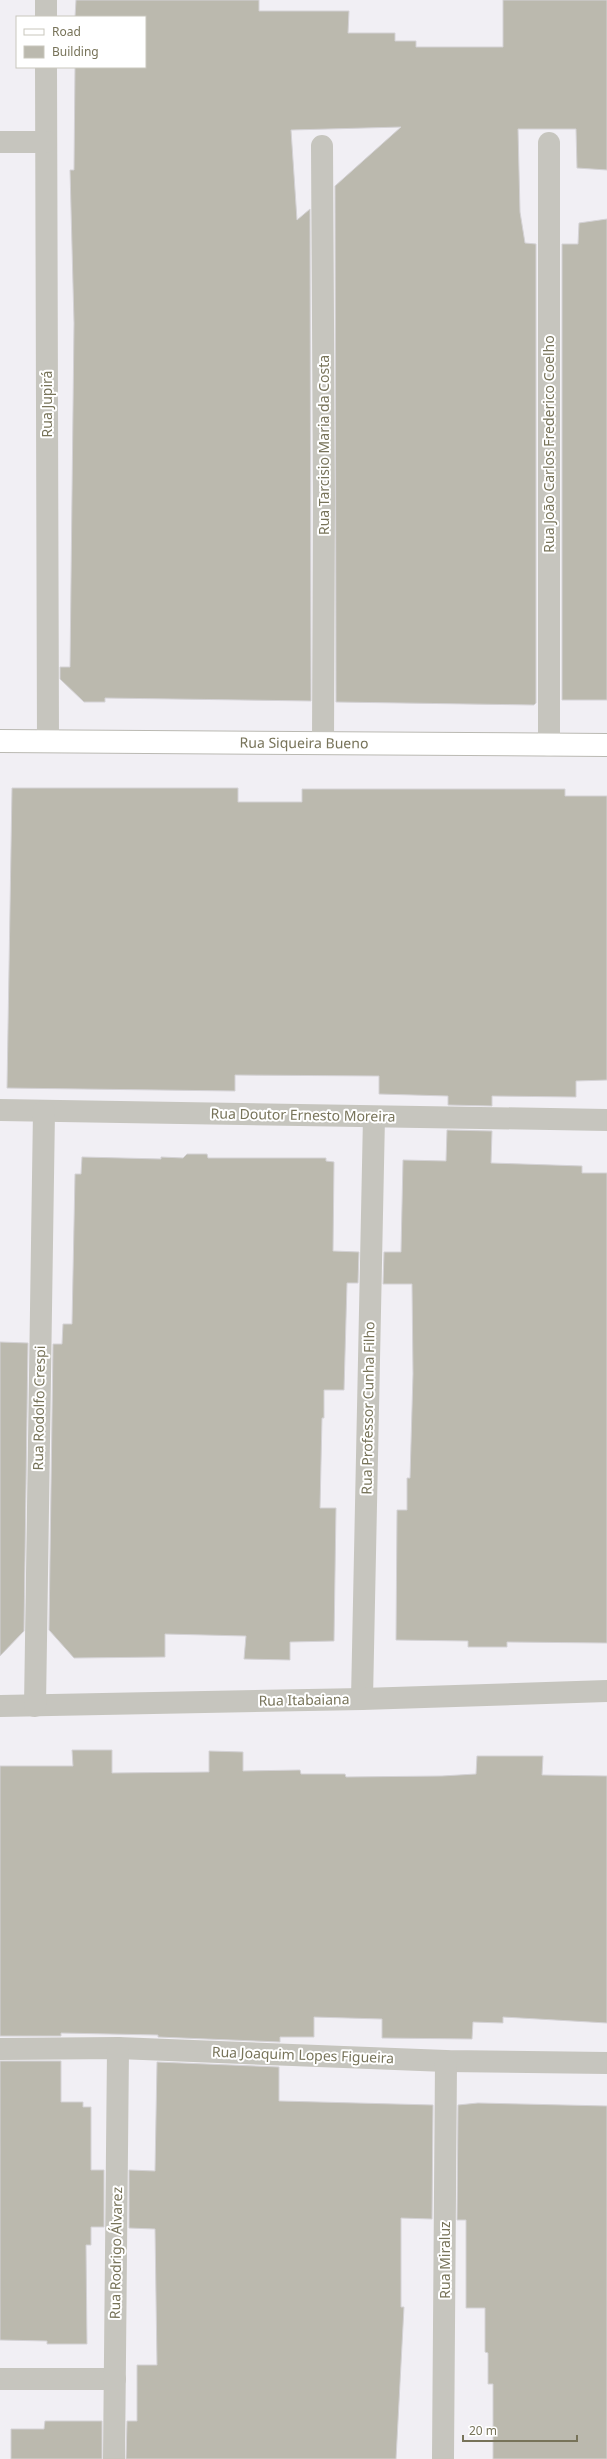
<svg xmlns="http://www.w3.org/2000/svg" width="607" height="2459" viewBox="0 0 607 2459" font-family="'Noto Sans',sans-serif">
<rect width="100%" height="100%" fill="#f1eff4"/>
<!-- building -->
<g fill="#bbb9ae" stroke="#d4d2d5">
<path d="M 76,0 L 259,0 L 259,11 L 349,11 L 348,33 L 395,33 L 395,41 L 416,41 L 416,47 L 503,47 L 503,0 L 607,0 L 607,170 L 577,168 L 576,129 L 518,129 L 520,212 L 525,243 L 536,244 L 536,703 L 534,705 L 336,702 L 335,186 L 401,127 L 291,130 L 297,220 L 310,209 L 311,701 L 105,698 L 105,702 L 84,702 L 60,679 L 60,667 L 70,667 L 74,323 L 70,170 L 74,170 L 75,67 L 145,67 L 145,17 L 75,17 Z"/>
<path d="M 607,219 L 607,700 L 562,700 L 562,244 L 578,244 L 579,223 Z"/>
<path d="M 12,788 L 238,788 L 238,802 L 302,802 L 302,789 L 565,789 L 565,796 L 607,796 L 607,1080 L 576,1081 L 576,1097 L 492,1096 L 492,1106 L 448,1105 L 448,1096 L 379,1094 L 379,1076 L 235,1075 L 235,1091 L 7,1088 Z"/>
<path d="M 447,1130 L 492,1131 L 491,1163 L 582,1166 L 582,1173 L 607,1173 L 607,1643 L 507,1642 L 507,1647 L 468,1647 L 468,1641 L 396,1640 L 397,1510 L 407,1510 L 407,1478 L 410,1478 L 413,1374 L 412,1284 L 383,1284 L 384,1252 L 401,1252 L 403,1160 L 446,1161 Z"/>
<path d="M 187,1154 L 207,1154 L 208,1158 L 326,1158 L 326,1161 L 334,1162 L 333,1251 L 359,1252 L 358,1283 L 347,1283 L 344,1390 L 324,1390 L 324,1418 L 322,1418 L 320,1508 L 336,1508 L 334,1641 L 290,1642 L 290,1660 L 244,1659 L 246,1636 L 165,1634 L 165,1657 L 74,1658 L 49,1630 L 53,1344 L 62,1344 L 63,1324 L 72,1324 L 75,1174 L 81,1174 L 82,1157 L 161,1159 L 161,1157 L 183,1158 Z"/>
<path d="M 0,1342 L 28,1343 L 24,1631 L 0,1656 Z"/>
<path d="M 72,1750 L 112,1750 L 112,1773 L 209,1772 L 209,1751 L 243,1752 L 243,1771 L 300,1770 L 301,1774 L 345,1774 L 346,1777 L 442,1776 L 476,1774 L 477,1756 L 543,1756 L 542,1775 L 607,1776 L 607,2023 L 503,2017 L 503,2023 L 473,2022 L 472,2039 L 382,2038 L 382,2019 L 314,2017 L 314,2037 L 280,2037 L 280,2042 L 158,2037 L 158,2035 L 61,2033 L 61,2036 L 0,2036 L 0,1766 L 73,1766 Z"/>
<path d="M 0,2061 L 61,2061 L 61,2102 L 83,2102 L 83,2107 L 91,2107 L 91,2170 L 104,2170 L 104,2227 L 91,2227 L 91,2245 L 86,2245 L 87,2344 L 47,2344 L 47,2341 L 0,2340 Z"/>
<path d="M 157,2062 L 279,2067 L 279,2101 L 433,2105 L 432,2219 L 401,2218 L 401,2307 L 404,2307 L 396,2459 L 126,2459 L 127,2421 L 137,2421 L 137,2365 L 157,2365 L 155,2229 L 129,2228 L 129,2170 L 155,2171 Z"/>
<path d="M 478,2103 L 607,2106 L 607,2459 L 493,2459 L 493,2384 L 488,2384 L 488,2353 L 485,2352 L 485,2308 L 466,2308 L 466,2220 L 457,2220 L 458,2105 Z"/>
<path d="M 45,2421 L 102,2421 L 102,2459 L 11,2459 L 11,2429 L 44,2429 Z"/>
</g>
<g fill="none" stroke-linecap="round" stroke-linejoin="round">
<!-- major casing -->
<g stroke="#bab9b2" stroke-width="24">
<g id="major">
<path id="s1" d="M 0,741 L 607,745"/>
</g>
</g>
<!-- minor -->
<g stroke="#c6c5be" stroke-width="22">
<path d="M 46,0 L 46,17"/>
<path d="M 46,67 L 48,741"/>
<path d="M 0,142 L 46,142"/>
<path d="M 322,146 L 324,498 L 323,743"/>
<path d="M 549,745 L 549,143"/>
<path d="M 0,1110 L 607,1120"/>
<path d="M 362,1699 L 374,1117"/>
<path d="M 0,1706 L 362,1699 L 607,1691"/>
<path d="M 35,1706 L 44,1111"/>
<path d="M 0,2049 L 118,2048 L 446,2061 L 607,2063"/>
<path d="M 0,2379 L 115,2379"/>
<path d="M 114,2459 L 118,2048"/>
<path d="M 443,2459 L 446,2061"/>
</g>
<!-- major -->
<use href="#major" stroke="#fff" stroke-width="22"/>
</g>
<g text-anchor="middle" stroke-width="4" stroke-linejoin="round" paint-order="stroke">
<!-- street labels -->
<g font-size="14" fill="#777359" stroke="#fff">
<text transform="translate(47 404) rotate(-90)" y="5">Rua Jupirá</text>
<text transform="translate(549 444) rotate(-90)" y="5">Rua João Carlos Frederico Coelho</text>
<text transform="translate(324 445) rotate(-90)" y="5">Rua Tarcisio Maria da Costa</text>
<text dy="5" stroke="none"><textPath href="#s1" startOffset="304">Rua Siqueira Bueno</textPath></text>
<text transform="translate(303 1115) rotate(1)" y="5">Rua Doutor Ernesto Moreira</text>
<text transform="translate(39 1408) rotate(-89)" y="5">Rua Rodolfo Crespi</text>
<text transform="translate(368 1408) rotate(-89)" y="5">Rua Professor Cunha Filho</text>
<text transform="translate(304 1700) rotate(-1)" y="5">Rua Itabaiana</text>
<text transform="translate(303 2055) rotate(2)" y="5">Rua Joaquim Lopes Figueira</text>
<text transform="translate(116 2253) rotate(-89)" y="5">Rua Rodrigo Álvarez</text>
<text transform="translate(445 2260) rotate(-90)" y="5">Rua Miraluz</text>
</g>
</g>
<!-- legend -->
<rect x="16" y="16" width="130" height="52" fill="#ffffff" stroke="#c9c7bd"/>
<rect x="24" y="29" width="20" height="6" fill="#ffffff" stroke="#c9c7bd"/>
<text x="52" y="36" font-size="12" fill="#777359">Road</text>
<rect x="24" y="46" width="20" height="12" fill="#bbb9ae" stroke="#c9c7bd"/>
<text x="52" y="56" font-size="12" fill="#777359">Building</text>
<!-- scale -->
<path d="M463 2435v6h114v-6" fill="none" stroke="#777359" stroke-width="2"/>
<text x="469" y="2435" font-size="12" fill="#777359" stroke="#ffffff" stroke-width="3" paint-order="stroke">20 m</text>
</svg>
